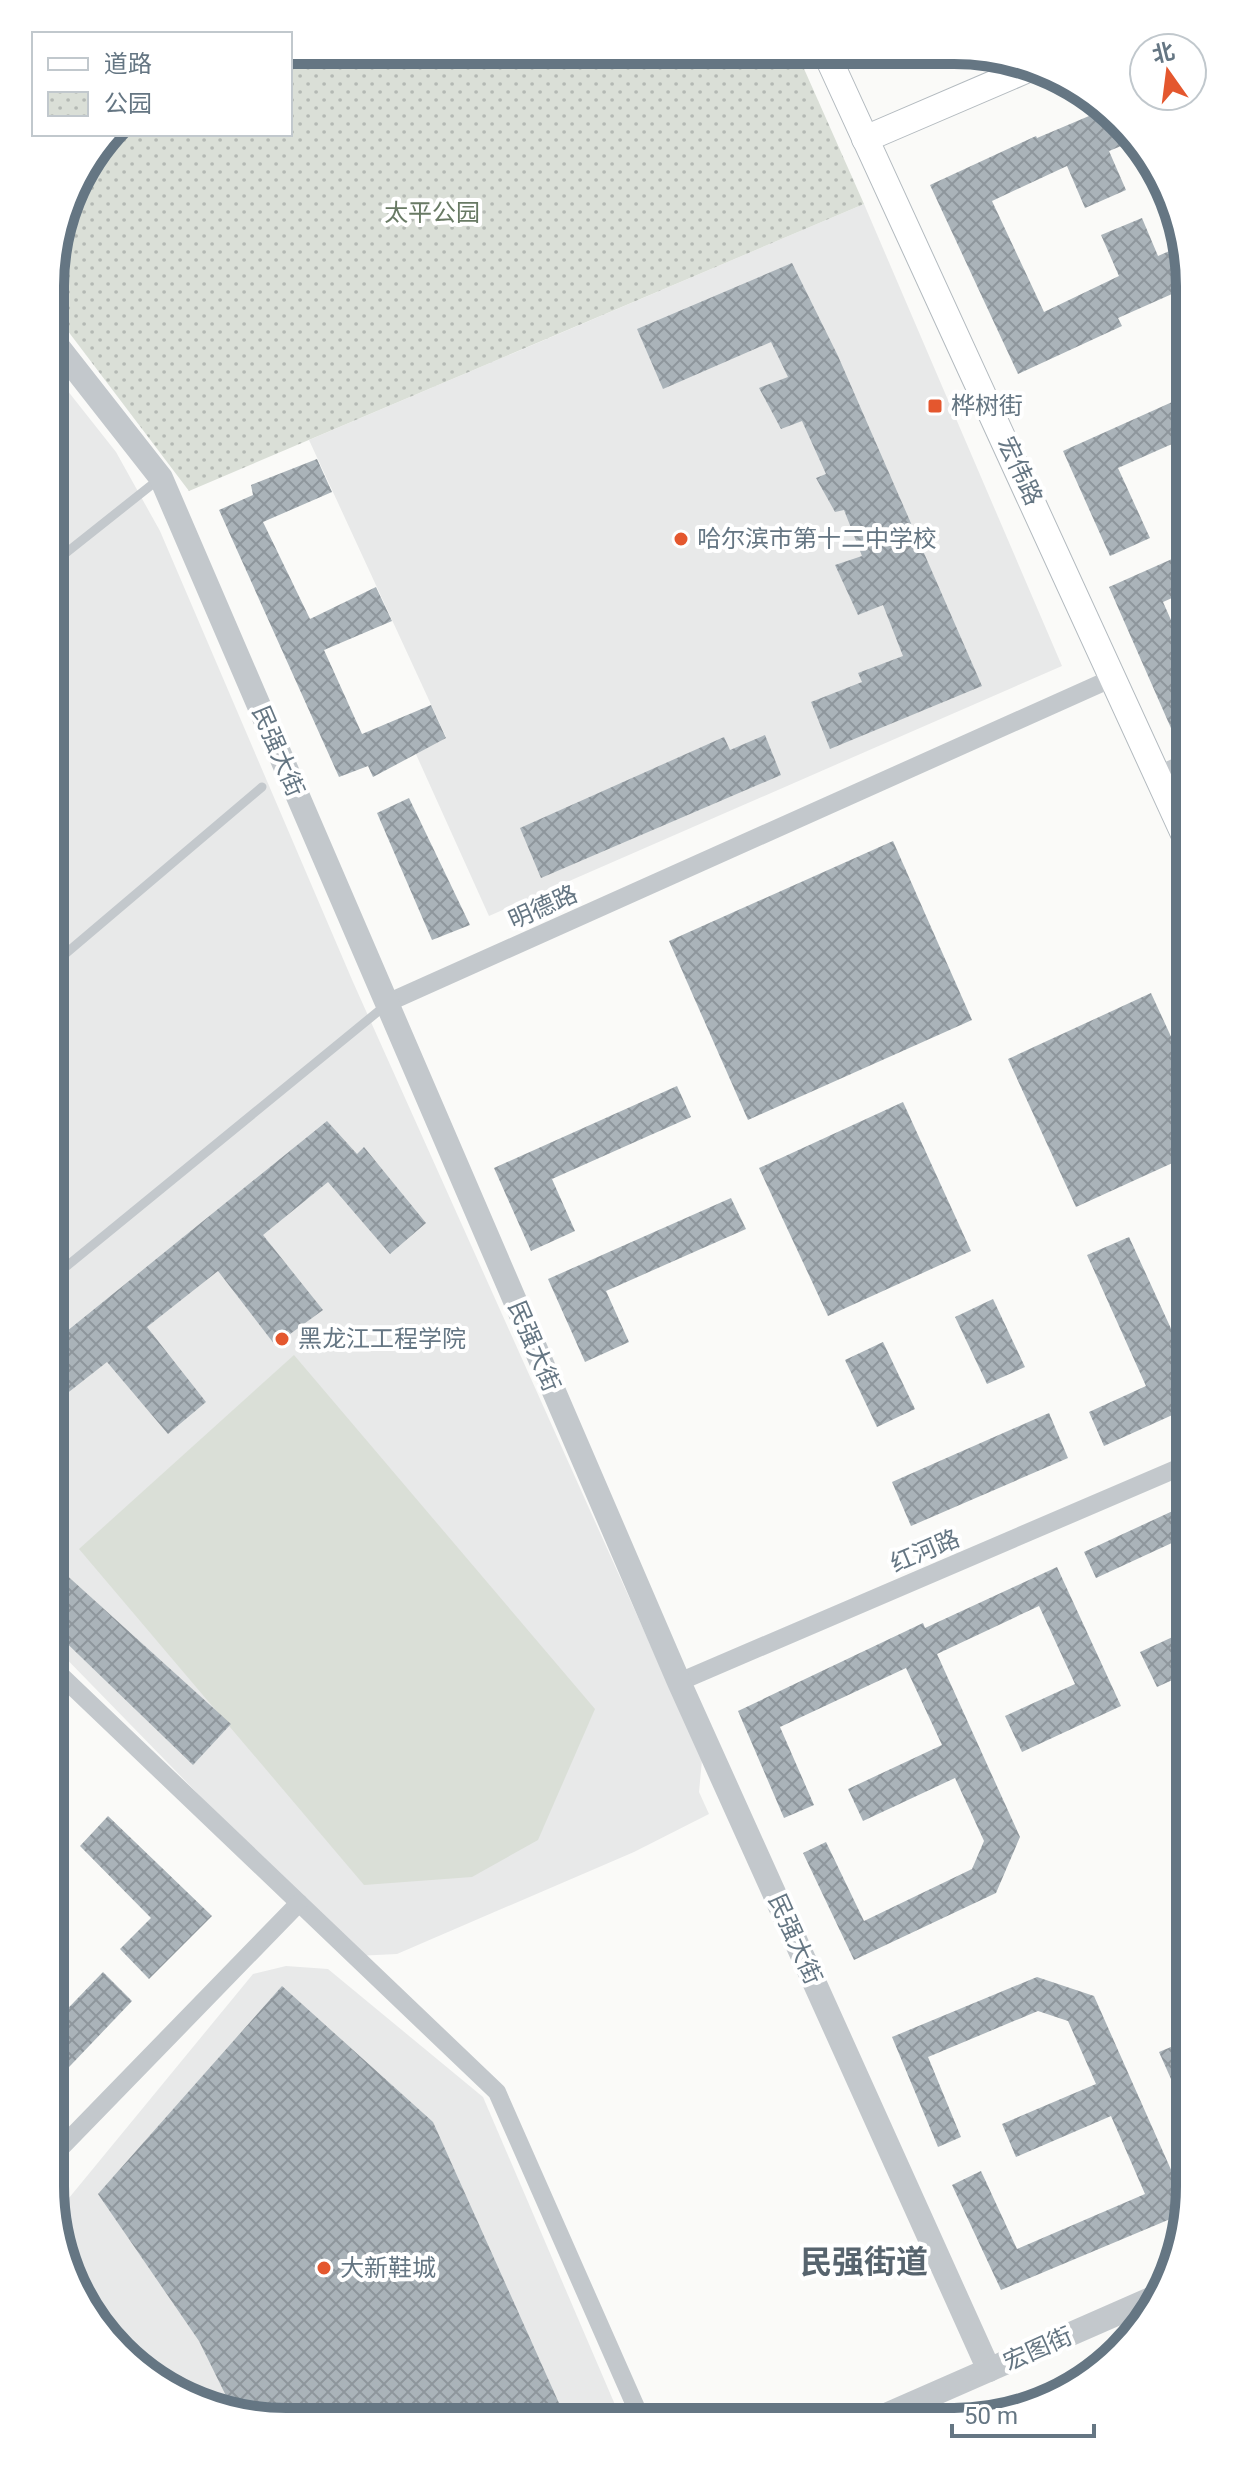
<svg xmlns="http://www.w3.org/2000/svg" width="1240" height="2472" viewBox="0 0 1240 2472" font-family="Roboto,'Noto Sans SC',sans-serif">
<defs>
<pattern id="park-dots" width="8" height="8" patternUnits="userSpaceOnUse" patternTransform="scale(2)"><rect width="8" height="8" fill="#dadfd7"/><path d="M2 2h.1M6 6h.1" fill="none" stroke="#b4b9b4" stroke-width="1.8" stroke-linecap="round"/></pattern>
<pattern id="building-cross-hatch" width="8" height="8" patternUnits="userSpaceOnUse" patternTransform="scale(2)"><rect width="8" height="8" fill="#aab3b9"/><path d="M0 0l8 8M0 8l8-8" fill="none" stroke="#8e969c"/></pattern>
</defs>
<rect width="100%" height="100%" fill="#fafaf8"/>
<!-- built -->
<g fill="#e8e9e9">
<path d="M 864,204 L 1062,666 L 489,916 L 415,752 L 446,737 L 309,440 Z"/>
<path d="M 52,371 L 116,452 L 160,531 L 353,982 L 702,1760 L 699,1792 L 709,1814 L 634,1852 L 397,1954 L 356,1956 L 51,1643 Z"/>
<path d="M 286,1966 L 328,1969 L 483,2097 L 622,2421 L 255,2420 L 131,2364 L 62,2261 L 55,2215 L 253,1974 Z"/>
</g>
<!-- grass -->
<path fill="#dadfd7" d="M 294,1355 L 595,1709 L 538,1840 L 472,1877 L 364,1885 L 79,1549 Z"/>
<!-- park -->
<path fill="url(#park-dots)" d="M 290,50 L 797,53 L 864,204 L 189,491 L 52,310 L 52,256 L 75,181 L 111,134 L 290,134 Z"/>
<!-- building -->
<g fill="url(#building-cross-hatch)">
<path d="M 1108,108 L 1131,142 L 1109,151 L 1126,190 L 1085,208 L 1067,166 L 992,201 L 1044,312 L 1119,276 L 1101,235 L 1142,218 L 1158,256 L 1183,245 L 1190,286 L 1118,318 L 1122,326 L 1018,374 L 930,185 L 1036,136 L 1037,138 Z"/>
<path d="M 792,263 L 838,356 L 982,686 L 830,749 L 811,702 L 862,682 L 858,673 L 903,656 L 883,605 L 858,615 L 835,565 L 862,556 L 844,510 L 835,512 L 816,478 L 826,474 L 802,421 L 781,429 L 759,388 L 788,377 L 771,342 L 663,389 L 637,329 Z"/>
<path d="M 1190,394 L 1190,436 L 1118,468 L 1150,538 L 1110,556 L 1063,451 Z"/>
<path d="M 317,459 L 332,492 L 263,522 L 310,619 L 376,587 L 392,621 L 324,650 L 362,734 L 431,705 L 446,738 L 373,777 L 368,766 L 339,777 L 219,510 L 253,495 L 251,485 Z"/>
<path d="M 1190,551 L 1190,590 L 1163,602 L 1190,663 L 1190,728 L 1174,735 L 1109,587 Z"/>
<path d="M 765,735 L 781,775 L 541,878 L 520,828 L 724,737 L 730,750 Z"/>
<path d="M 409,798 L 470,925 L 432,940 L 377,813 Z"/>
<path d="M 893,841 L 972,1020 L 748,1120 L 669,941 Z"/>
<path d="M 1151,993 L 1190,1078 L 1190,1155 L 1076,1207 L 1008,1059 Z"/>
<path d="M 677,1086 L 691,1117 L 552,1179 L 575,1231 L 531,1251 L 494,1168 Z"/>
<path d="M 903,1102 L 971,1251 L 828,1316 L 759,1168 Z"/>
<path d="M 327,1121 L 357,1154 L 364,1147 L 426,1223 L 390,1254 L 328,1182 L 263,1235 L 323,1310 L 275,1345 L 218,1271 L 147,1327 L 206,1402 L 168,1434 L 107,1362 L 51,1406 L 51,1344 Z"/>
<path d="M 731,1198 L 746,1229 L 606,1291 L 629,1342 L 585,1362 L 548,1279 Z"/>
<path d="M 1129,1237 L 1190,1370 L 1190,1407 L 1104,1446 L 1089,1412 L 1146,1386 L 1087,1255 Z"/>
<path d="M 993,1299 L 1025,1367 L 987,1384 L 955,1317 Z"/>
<path d="M 883,1342 L 915,1409 L 877,1427 L 845,1360 Z"/>
<path d="M 1049,1413 L 1068,1458 L 911,1526 L 892,1482 Z"/>
<path d="M 1190,1503 L 1190,1575 L 1174,1542 L 1096,1578 L 1084,1552 Z"/>
<path d="M 51,1561 L 231,1724 L 193,1765 L 51,1628 Z"/>
<path d="M 1057,1567 L 1121,1706 L 1022,1752 L 1005,1716 L 1075,1684 L 1039,1606 L 937,1654 L 1020,1837 L 996,1893 L 854,1960 L 803,1853 L 826,1842 L 864,1921 L 972,1869 L 984,1841 L 955,1778 L 863,1821 L 848,1789 L 942,1745 L 906,1668 L 780,1727 L 814,1805 L 784,1818 L 738,1711 L 923,1623 L 925,1628 Z"/>
<path d="M 1190,1629 L 1190,1672 L 1157,1687 L 1140,1652 Z"/>
<path d="M 108,1816 L 212,1916 L 149,1979 L 120,1949 L 151,1918 L 80,1846 Z"/>
<path d="M 103,1972 L 132,2001 L 50,2087 L 50,2027 Z"/>
<path d="M 1037,1977 L 1094,1996 L 1188,2208 L 1187,2212 L 1001,2290 L 952,2185 L 981,2171 L 1017,2249 L 1145,2194 L 1111,2116 L 1016,2157 L 1002,2124 L 1096,2084 L 1068,2021 L 1038,2011 L 928,2057 L 961,2137 L 938,2147 L 892,2037 Z"/>
<path d="M 282,1986 L 433,2122 L 567,2421 L 255,2420 L 233,2410 L 199,2341 L 98,2194 Z"/>
<path d="M 1190,2039 L 1190,2081 L 1175,2088 L 1159,2052 Z"/>
</g>
<g fill="none" stroke-linecap="round" stroke-linejoin="round">
<!-- secondary casing -->
<g stroke="#b3babf" stroke-width="28">
<g id="secondary">
<path d="M 826,53 L 1190,847"/>
<path d="M 865,139 L 1028,69"/>
</g>
</g>
<!-- service -->
<g stroke="#c3c8cc" stroke-width="9">
<path d="M 52,564 L 159,479"/>
<path d="M 51,966 L 262,787"/>
<path d="M 51,1279 L 386,1005"/>
</g>
<!-- minor -->
<g stroke="#c3c8cc" stroke-width="18">
<path d="M 1158,775 L 1190,761"/>
<path d="M 387,1003 L 1115,677"/>
<path d="M 51,1666 L 497,2092 L 642,2421"/>
<path d="M 679,1682 L 1190,1463"/>
<path d="M 50,2159 L 299,1903"/>
</g>
<!-- tertiary -->
<g stroke="#c3c8cc" stroke-width="24">
<path d="M 52,339 L 161,478 L 679,1682 L 989,2370"/>
<path d="M 870,2422 L 1162,2294"/>
</g>
<!-- secondary -->
<use href="#secondary" stroke="#fff" stroke-width="26"/>
</g>
<!-- markers -->
<g fill="#e4572e" stroke="#fff" stroke-width="3">
<rect x="927" y="398" width="16" height="16" rx="4"/>
<circle cx="681" cy="539" r="8"/>
<circle cx="282" cy="1339" r="8"/>
<circle cx="324" cy="2268" r="8"/>
</g>
<g text-anchor="middle" stroke-width="8" stroke-linejoin="round" paint-order="stroke">
<!-- park labels -->
<g font-size="24" fill="#687a64" stroke="#fff">
<text x="432" y="221">太平公园</text>
</g>
<!-- poi labels -->
<g font-size="24" fill="#657683" stroke="#fff" text-anchor="start">
<text x="951" y="414">桦树街</text>
<text x="697" y="547">哈尔滨市第十二中学校</text>
<text x="298" y="1347">黑龙江工程学院</text>
<text x="340" y="2276">大新鞋城</text>
</g>
<!-- street labels -->
<g font-size="24" fill="#657683" stroke="#fff">
<text transform="translate(1020 471) rotate(65)" y="8">宏伟路</text>
<text transform="translate(278 751) rotate(67)" y="8">民强大街</text>
<text transform="translate(543 907) rotate(-24)" y="8">明德路</text>
<text transform="translate(534 1346) rotate(67)" y="8">民强大街</text>
<text transform="translate(925 1551) rotate(-23)" y="8">红河路</text>
<text transform="translate(795 1939) rotate(66)" y="8">民强大街</text>
<text transform="translate(1038 2349) rotate(-24)" y="8">宏图街</text>
</g>
<!-- district labels -->
<g font-size="32" font-weight="bold" fill="#57646e" stroke="#fff">
<text x="864" y="2273">民强街道</text>
</g>
</g>
<!-- crop -->
<path d="M0 0H1240V2472H0ZM286 64H954A222 222 0 0 1 1176 286V2186A222 222 0 0 1 954 2408H286A222 222 0 0 1 64 2186V286A222 222 0 0 1 286 64Z" fill="#fff" fill-rule="evenodd"/>
<path fill="none" stroke="#657683" stroke-width="10" d="M286 64H954A222 222 0 0 1 1176 286V2186A222 222 0 0 1 954 2408H286A222 222 0 0 1 64 2186V286A222 222 0 0 1 286 64Z"/>
<!-- legend -->
<rect x="32" y="32" width="260" height="104" fill="#ffffff" stroke="#c1c8cd" stroke-width="2"/>
<rect x="48" y="58" width="40" height="12" fill="#ffffff" stroke="#c1c8cd" stroke-width="2"/>
<text x="104" y="72" font-size="24" fill="#657683">道路</text>
<rect x="48" y="92" width="40" height="24" fill="url(#park-dots)" stroke="#c1c8cd" stroke-width="2"/>
<text x="104" y="112" font-size="24" fill="#657683">公园</text>
<!-- north arrow -->
<g transform="translate(1168 72) rotate(346)"><circle r="38" fill="#ffffff" stroke="#c1c8cd" stroke-width="2"/>
<path d="M0-6L14 30L0 20L-14 30Z" fill="#e4572e"/>
<text y="-12" font-size="22" font-weight="bold" text-anchor="middle" fill="#657683">北</text>
</g>
<!-- scale -->
<path d="M952 2424v12h142v-12" fill="none" stroke="#657683" stroke-width="4"/>
<text x="964" y="2424" font-size="24" fill="#657683" stroke="#ffffff" stroke-width="6" paint-order="stroke">50 m</text>
</svg>
